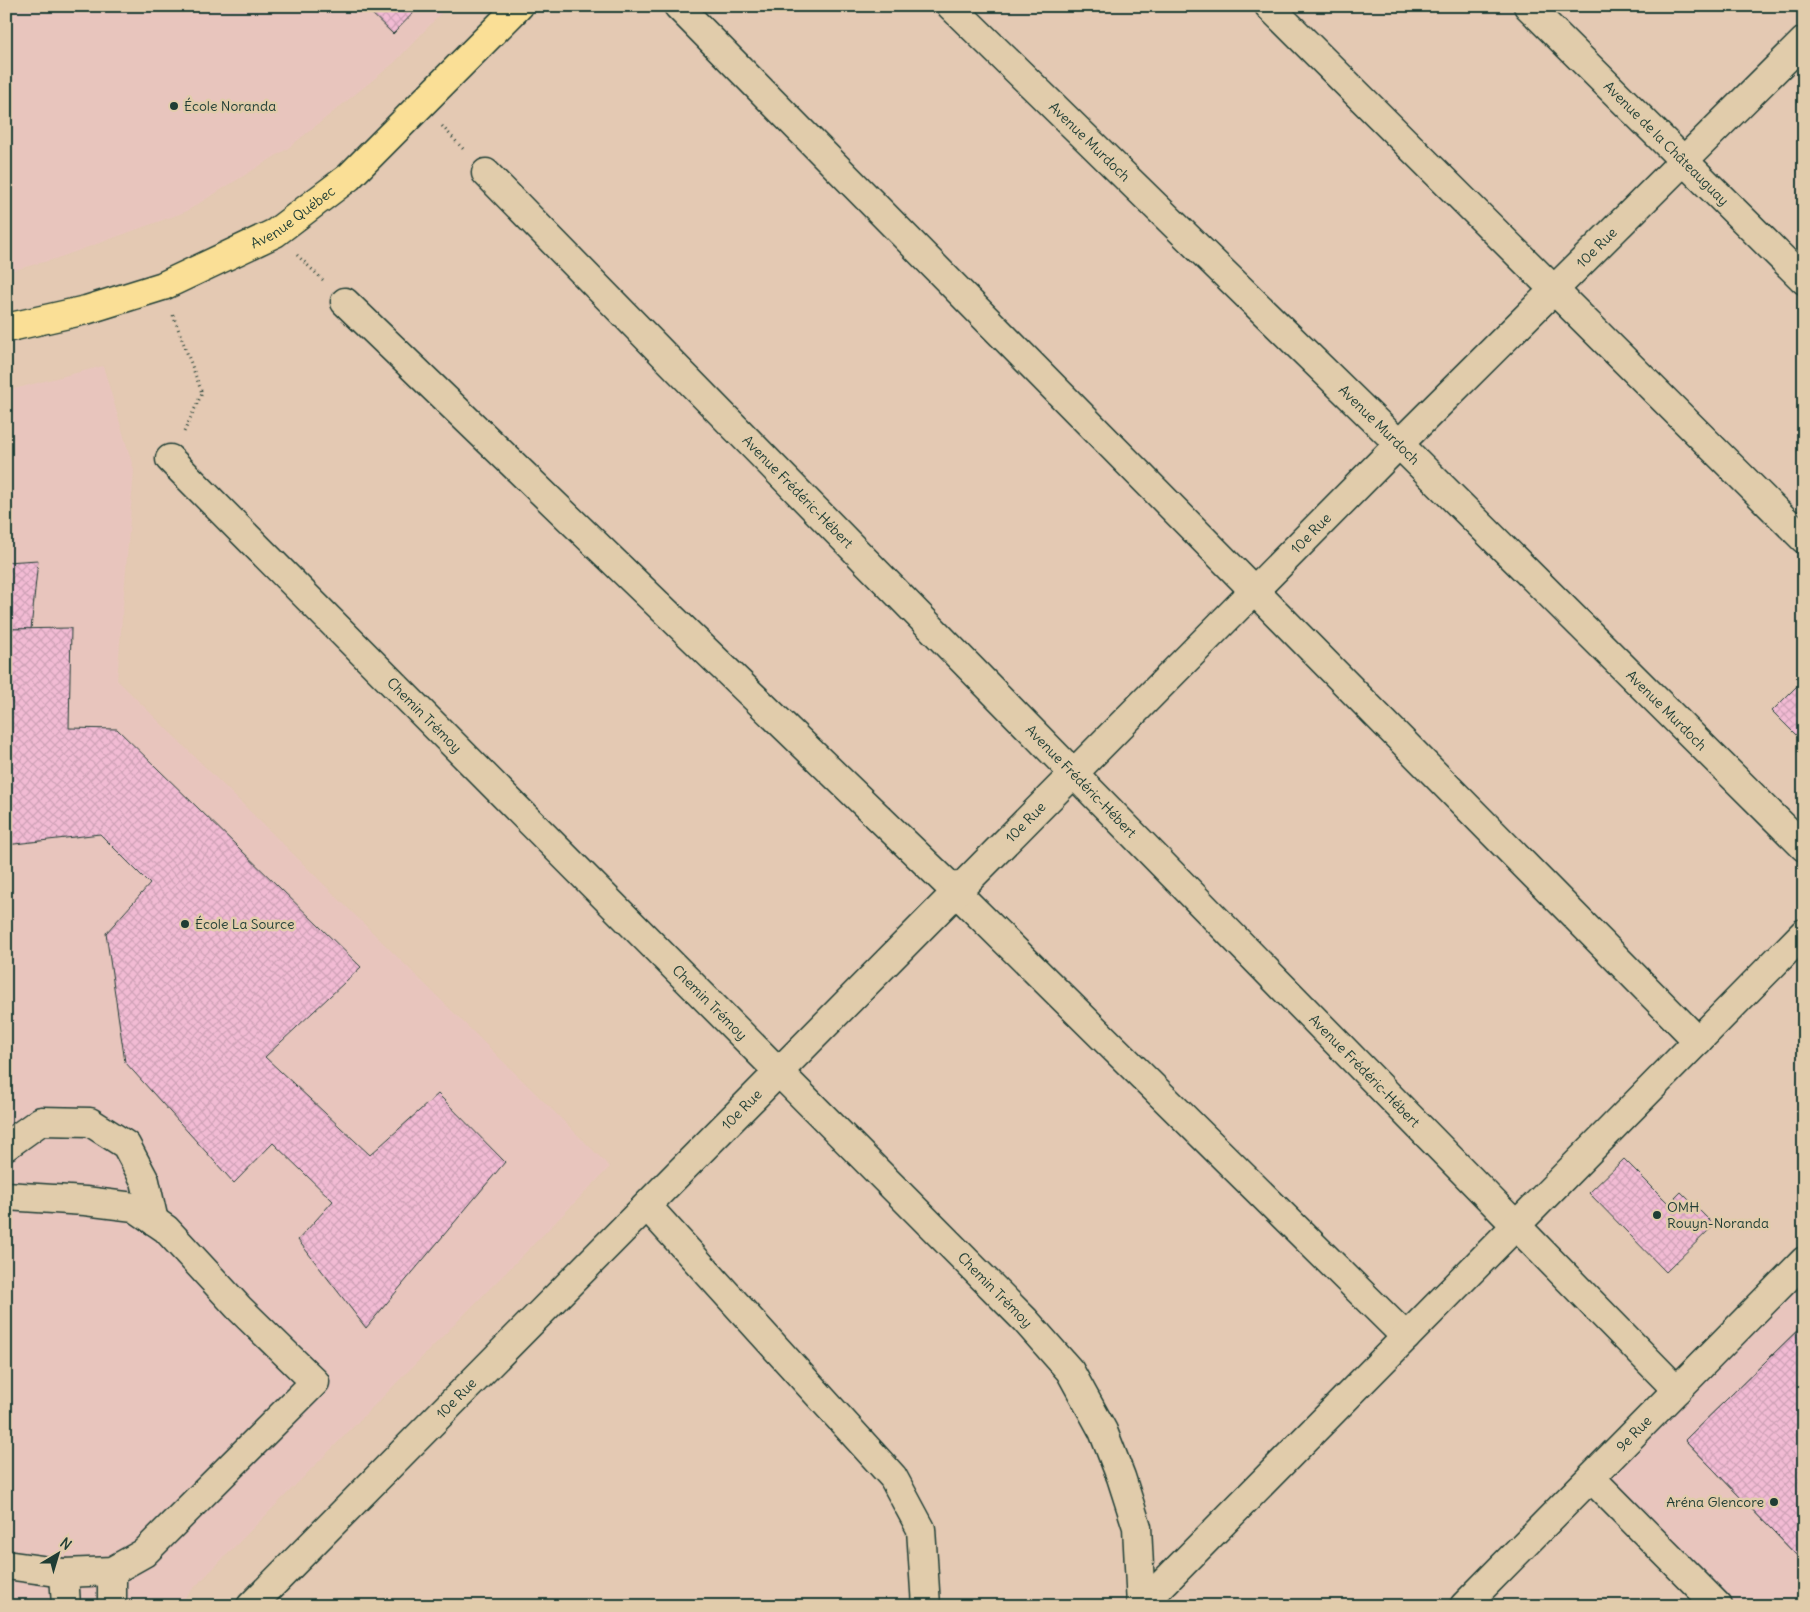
<svg xmlns="http://www.w3.org/2000/svg" width="1810" height="1612" viewBox="0 0 1810 1612" font-family="Delius,sans-serif">
<defs>
<pattern id="building-cross-hatch" width="8" height="8" patternUnits="userSpaceOnUse" patternTransform="scale(1.25)"><rect width="8" height="8" fill="#f2bbd4"/><path d="M0 0l8 8M0 8l8-8" fill="none" stroke="#cfa2b7"/></pattern>
</defs>
<rect width="100%" height="100%" fill="#e4c9b3"/>
<filter id="ink" filterUnits="userSpaceOnUse"><feTurbulence type="fractalNoise" baseFrequency=".02" numOctaves="2"/><feDisplacementMap in="SourceGraphic" scale="10" xChannelSelector="R" yChannelSelector="G"/><feConvolveMatrix kernelMatrix="1 2 1 2 8 2 1 2 1" color-interpolation-filters="sRGB"/></filter>
<g filter="url(#ink)">
<!-- built -->
<g fill="#e8c5bd">
<path d="M 6,6 L 448,6 L 394,63 L 287,149 L 185,212 L 55,259 L 6,272 Z"/>
<path d="M 103,366 L 134,470 L 117,680 L 610,1167 L 176,1606 L 6,1606 L 6,391 Z"/>
<path d="M 1804,1261 L 1804,1606 L 1718,1606 L 1591,1478 Z"/>
</g>
<!-- building -->
<g fill="url(#building-cross-hatch)" stroke="#1f3d34">
<path d="M 364,6 L 420,6 L 393,34 Z"/>
<path d="M 38,560 L 31,629 L 6,629 L 6,562 Z"/>
<path d="M 71,628 L 69,728 L 117,729 L 361,967 L 265,1057 L 370,1155 L 438,1094 L 505,1162 L 366,1328 L 298,1240 L 333,1201 L 273,1143 L 234,1183 L 125,1062 L 106,933 L 150,884 L 100,834 L 6,845 L 6,629 Z"/>
<path d="M 1804,679 L 1804,743 L 1772,711 Z"/>
<path d="M 1624,1159 L 1669,1204 L 1681,1192 L 1714,1225 L 1666,1272 L 1589,1193 Z"/>
<path d="M 1804,1324 L 1804,1563 L 1685,1440 Z"/>
<path d="M 1804,1324 L 1804,1563 L 1685,1440 Z"/>
</g>
<g fill="none" stroke-linecap="round" stroke-linejoin="round">
<!-- minor casing -->
<g stroke="#1f3d34" stroke-width="31">
<g id="minor">
<path d="M 678,6 L 1698,1041"/>
<path id="s1" d="M 951,6 L 1399,444 L 1804,847"/>
<path d="M 1269,6 L 1804,539"/>
<path id="s2" d="M 1528,6 L 1804,280"/>
<path id="s3" d="M 486,173 L 1677,1390"/>
<path d="M 345,302 L 957,893 L 1406,1337"/>
<path id="s4" d="M 170,459 L 1025,1320 L 1070,1371 L 1103,1431 L 1121,1477 L 1137,1527 L 1141,1606"/>
<path d="M 6,1146 L 41,1121 L 90,1122 L 126,1145 L 145,1181 L 154,1221"/>
<path d="M 6,1196 L 85,1201 L 134,1207 L 166,1229 L 239,1308 L 315,1382 L 144,1553 L 112,1571 L 64,1573 L 6,1565"/>
<path d="M 647,1206 L 893,1477 L 921,1529 L 926,1606"/>
<path d="M 1591,1478 L 1718,1606"/>
<path d="M 64,1573 L 66,1606"/>
<path d="M 112,1606 L 112,1571"/>
<path id="s5" d="M 251,1606 L 1399,444 L 1804,41"/>
<path d="M 1141,1606 L 1804,933"/>
<path id="s6" d="M 1464,1606 L 1804,1261"/>
</g>
</g>
<!-- major casing -->
<g stroke="#1f3d34" stroke-width="31">
<g id="major">
<path id="s7" d="M 6,328 L 86,310 L 163,286 L 275,233 L 349,177 L 519,6"/>
</g>
</g>
<!-- path -->
<g stroke="#1f3d34" stroke-width="3" stroke-dasharray="1 4" stroke-linecap="butt">
<path d="M 442,126 L 465,151"/>
<path d="M 297,255 L 323,280"/>
<path d="M 173,315 L 202,393 L 184,432"/>
</g>
<!-- minor -->
<use href="#minor" stroke="#e1ccab" stroke-width="28"/>
<!-- major -->
<use href="#major" stroke="#fadf96" stroke-width="28"/>
</g>
</g>
<!-- markers -->
<g fill="#1f3d34" stroke="#e1ccab" stroke-width="2">
<circle cx="174" cy="106" r="5"/>
<circle cx="185" cy="924" r="5"/>
<circle cx="1657" cy="1215" r="5"/>
<circle cx="1774" cy="1502" r="5"/>
</g>
<g text-anchor="middle" stroke-width="5" stroke-linejoin="round" paint-order="stroke">
<!-- poi labels -->
<g font-size="14" fill="#1f3d34" stroke="#e1ccab" text-anchor="start">
<text x="184" y="111">École Noranda</text>
<text x="195" y="929">École La Source</text>
<text x="1667" y="1212">OMH<tspan x="1667" dy="16">Rouyn-Noranda</tspan></text>
<text x="1764" y="1507" text-anchor="end">Aréna Glencore</text>
</g>
<!-- street labels -->
<g font-size="14" fill="#1f3d34" stroke="#e1ccab">
<text dy="5" stroke="none"><textPath href="#s1" startOffset="194">Avenue Murdoch</textPath></text>
<text dy="5" stroke="none"><textPath href="#s2" startOffset="195">Avenue de la Châteauguay</textPath></text>
<text dy="5" stroke="none"><textPath href="#s7" startOffset="310">Avenue Québec</textPath></text>
<text dy="5" stroke="none"><textPath href="#s5" startOffset="1912">10e Rue</textPath></text>
<text dy="5" stroke="none"><textPath href="#s1" startOffset="599">Avenue Murdoch</textPath></text>
<text dy="5" stroke="none"><textPath href="#s3" startOffset="446">Avenue Frédéric-Hébert</textPath></text>
<text dy="5" stroke="none"><textPath href="#s5" startOffset="1508">10e Rue</textPath></text>
<text dy="5" stroke="none"><textPath href="#s1" startOffset="1004">Avenue Murdoch</textPath></text>
<text dy="5" stroke="none"><textPath href="#s4" startOffset="361">Chemin Trémoy</textPath></text>
<text dy="5" stroke="none"><textPath href="#s3" startOffset="851">Avenue Frédéric-Hébert</textPath></text>
<text dy="5" stroke="none"><textPath href="#s5" startOffset="1102">10e Rue</textPath></text>
<text dy="5" stroke="none"><textPath href="#s4" startOffset="766">Chemin Trémoy</textPath></text>
<text dy="5" stroke="none"><textPath href="#s3" startOffset="1256">Avenue Frédéric-Hébert</textPath></text>
<text dy="5" stroke="none"><textPath href="#s5" startOffset="698">10e Rue</textPath></text>
<text dy="5" stroke="none"><textPath href="#s4" startOffset="1171">Chemin Trémoy</textPath></text>
<text dy="5" stroke="none"><textPath href="#s5" startOffset="292">10e Rue</textPath></text>
<text dy="5" stroke="none"><textPath href="#s6" startOffset="242">9e Rue</textPath></text>
</g>
</g>
<!-- margin -->
<rect width="1810" height="1612" fill="none" stroke="#e1ccab" stroke-width="25"/>
<rect x="12" y="12" width="1785" height="1587" fill="none" stroke="#1f3d34" stroke-width="2" filter="url(#ink)"/>
<!-- north arrow -->
<g transform="translate(58 1554) rotate(38)" stroke="#e1ccab" stroke-width="4" paint-order="stroke">
<path d="M0-4L9 19L0 12L-9 19Z" fill="#1f3d34"/>
<text y="-8" font-size="14" font-weight="bold" text-anchor="middle" fill="#1f3d34">N</text>
</g>
</svg>
